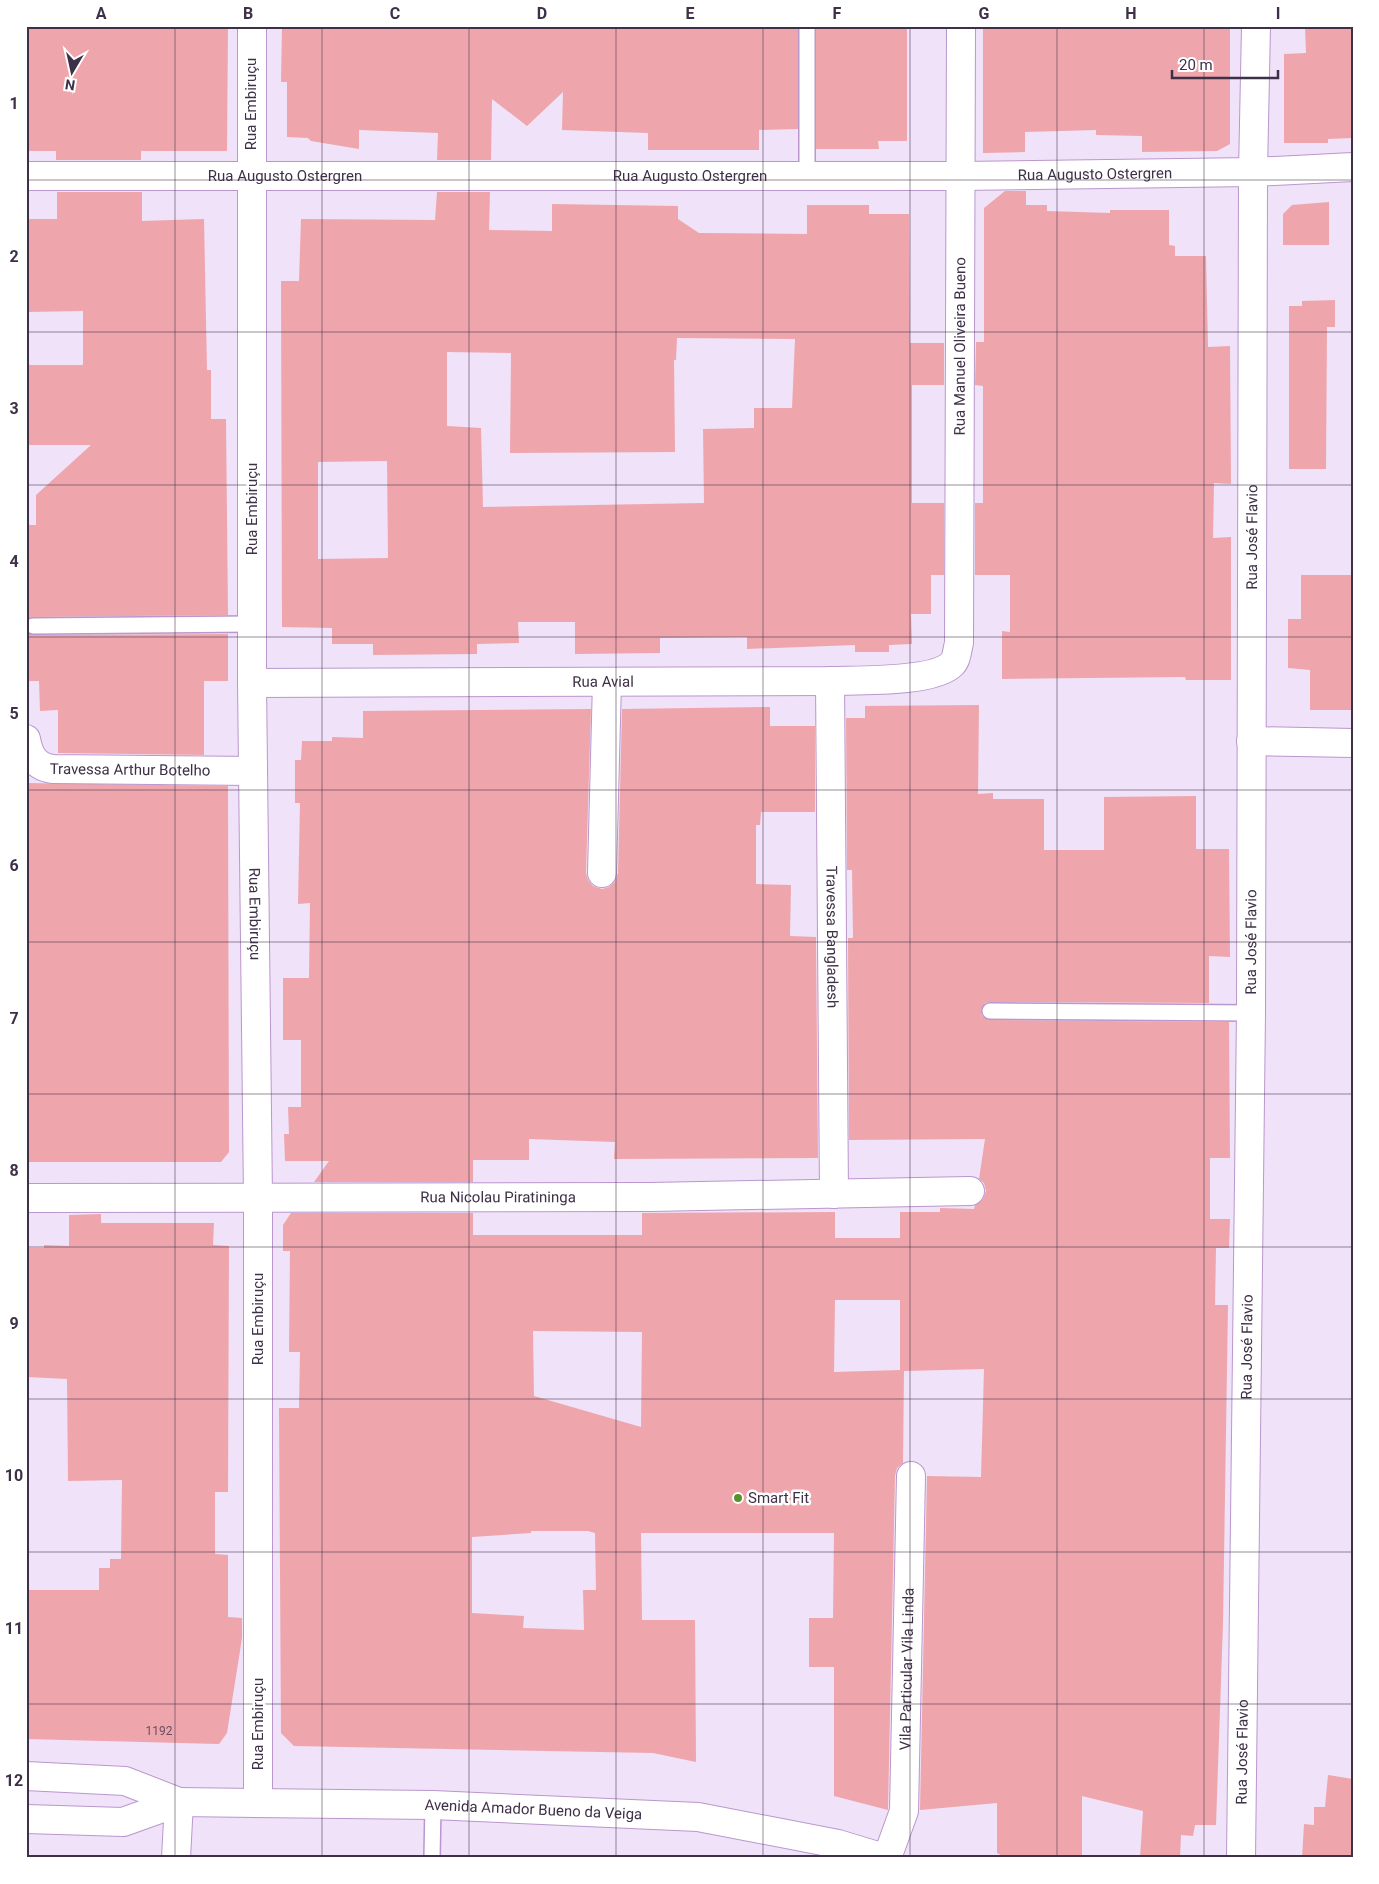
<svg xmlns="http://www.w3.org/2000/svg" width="1379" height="1884" viewBox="0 0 1379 1884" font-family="Roboto,sans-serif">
<rect width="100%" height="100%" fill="#f0e2f8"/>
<!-- building -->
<g fill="#eea6ac" fill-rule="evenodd">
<path d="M 26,26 L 228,26 L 227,151 L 141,151 L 141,160 L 56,160 L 56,151 L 26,151 Z"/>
<path d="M 282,26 L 798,27 L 798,129 L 759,130 L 759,150 L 648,150 L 648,133 L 562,130 L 563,92 L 527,126 L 492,99 L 491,160 L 437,160 L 438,133 L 359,130 L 359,149 L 311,141 L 308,138 L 287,137 L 287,82 L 281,82 Z"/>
<path d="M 907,26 L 907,141 L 878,141 L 879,149 L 816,149 L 816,27 Z"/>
<path d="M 983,26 L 1230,26 L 1230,144 L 1217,151 L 1142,152 L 1142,136 L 1096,135 L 1096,130 L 1025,132 L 1025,152 L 983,153 Z"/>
<path d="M 1305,26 L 1353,26 L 1353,138 L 1328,139 L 1328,143 L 1284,143 L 1284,54 L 1306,53 Z"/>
<path d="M 1005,191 L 1026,191 L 1026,205 L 1047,205 L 1047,211 L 1110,213 L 1110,210 L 1169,210 L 1169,245 L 1175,246 L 1175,256 L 1206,256 L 1208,347 L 1230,346 L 1231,484 L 1214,483 L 1213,538 L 1231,537 L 1231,680 L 1186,680 L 1185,677 L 1002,679 L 1002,631 L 1010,632 L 1010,575 L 975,575 L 975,503 L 983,503 L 983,386 L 975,385 L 976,342 L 984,342 L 984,208 Z"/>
<path d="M 57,192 L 142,192 L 142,221 L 204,219 L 207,370 L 211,370 L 211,419 L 226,419 L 228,615 L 33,617 L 26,620 L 26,525 L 36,525 L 36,495 L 91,445 L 26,445 L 26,365 L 83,365 L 83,311 L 26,312 L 26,219 L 57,219 Z"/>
<path d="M 437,192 L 490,192 L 489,230 L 552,231 L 552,204 L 678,206 L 678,219 L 699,233 L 807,234 L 807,205 L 869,205 L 869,214 L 909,214 L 910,343 L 944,343 L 944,385 L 912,385 L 912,503 L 944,503 L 944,575 L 931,575 L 931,614 L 911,614 L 912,644 L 889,645 L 889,652 L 855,652 L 855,645 L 747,649 L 747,637 L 660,638 L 660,653 L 575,654 L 575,622 L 518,622 L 519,643 L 477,644 L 477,654 L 373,655 L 373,644 L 332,644 L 332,628 L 282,627 L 281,281 L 299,281 L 301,219 L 435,220 ZM 677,338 L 795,339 L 792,408 L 754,408 L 754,428 L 703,429 L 704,503 L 483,507 L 481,428 L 447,426 L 447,352 L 511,353 L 510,453 L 675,452 L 674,360 L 676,360 ZM 387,461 L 388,558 L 318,559 L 318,462 Z"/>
<path d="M 1329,202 L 1329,245 L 1283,245 L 1283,214 L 1292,205 Z"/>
<path d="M 1335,300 L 1335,327 L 1327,327 L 1326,469 L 1289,469 L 1289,306 L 1302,306 L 1302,301 Z"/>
<path d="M 1301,575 L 1353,575 L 1353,710 L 1310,710 L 1310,670 L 1288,668 L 1288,619 L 1301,619 Z"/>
<path d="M 26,632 L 33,635 L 228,634 L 228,681 L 204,681 L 204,755 L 58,753 L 58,710 L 40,711 L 39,681 L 26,681 Z"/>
<path d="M 979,705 L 978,794 L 993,793 L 993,799 L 1044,799 L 1044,850 L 1104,850 L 1104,797 L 1196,796 L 1196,849 L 1229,849 L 1230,957 L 1209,956 L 1209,1003 L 990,1002 L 985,1003 L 981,1010 L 982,1016 L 990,1020 L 1229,1022 L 1230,1158 L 1210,1158 L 1210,1219 L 1230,1219 L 1229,1248 L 1216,1248 L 1215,1305 L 1228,1305 L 1223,1623 L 1216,1825 L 1195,1825 L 1193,1836 L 1181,1835 L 1180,1858 L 1140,1858 L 1143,1811 L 1082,1796 L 1082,1858 L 1007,1858 L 997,1853 L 997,1803 L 920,1810 L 927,1476 L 981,1477 L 984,1369 L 904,1371 L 903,1463 L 897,1468 L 895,1476 L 888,1810 L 834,1796 L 834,1667 L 809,1667 L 809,1618 L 833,1618 L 834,1533 L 641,1533 L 642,1620 L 695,1620 L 696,1762 L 653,1753 L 294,1746 L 281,1733 L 279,1408 L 299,1408 L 300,1352 L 289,1352 L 290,1251 L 283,1251 L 283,1225 L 291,1213 L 473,1213 L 473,1235 L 642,1235 L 642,1213 L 835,1212 L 835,1238 L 900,1238 L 900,1212 L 940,1212 L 940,1208 L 974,1209 L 975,1205 L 983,1199 L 986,1191 L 984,1183 L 979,1179 L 985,1139 L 849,1140 L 848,938 L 853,938 L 852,870 L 847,870 L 846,718 L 865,718 L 865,706 ZM 835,1300 L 900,1300 L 900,1370 L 834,1372 ZM 533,1331 L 642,1332 L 641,1427 L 534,1396 ZM 531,1531 L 588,1531 L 595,1533 L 596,1590 L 583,1590 L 584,1630 L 523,1628 L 524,1616 L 472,1613 L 472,1537 L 531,1533 Z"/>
<path d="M 770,707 L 770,726 L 815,726 L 815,812 L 761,812 L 760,825 L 756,825 L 756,884 L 791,885 L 790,936 L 816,937 L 818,1158 L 614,1159 L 615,1142 L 529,1139 L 529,1160 L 473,1160 L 473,1182 L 314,1182 L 329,1161 L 285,1161 L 284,1134 L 289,1134 L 288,1107 L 301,1107 L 301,1040 L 283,1040 L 283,978 L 309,978 L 310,903 L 298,904 L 300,803 L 295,803 L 295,760 L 301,760 L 302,741 L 332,741 L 332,737 L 363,738 L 363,711 L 591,709 L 586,873 L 588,880 L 593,886 L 602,889 L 609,887 L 615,882 L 618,873 L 622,709 Z"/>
<path d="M 26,783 L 228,786 L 229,1152 L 221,1162 L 26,1162 Z"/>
<path d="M 101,1214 L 101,1223 L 214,1223 L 213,1245 L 229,1246 L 228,1492 L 215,1492 L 215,1554 L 228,1555 L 228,1617 L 242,1618 L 242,1638 L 227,1733 L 219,1744 L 26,1739 L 26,1590 L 99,1590 L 99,1568 L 110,1568 L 110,1559 L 121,1559 L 122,1480 L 68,1481 L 67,1379 L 26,1377 L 26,1248 L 44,1248 L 44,1245 L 69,1246 L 69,1215 Z"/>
<path d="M 1328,1775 L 1353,1779 L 1353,1858 L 1302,1858 L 1304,1824 L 1314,1825 L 1314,1807 L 1325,1807 Z"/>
</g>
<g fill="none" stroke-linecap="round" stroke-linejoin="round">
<!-- lane casing -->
<g stroke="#ba97cc" stroke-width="18">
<g id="lane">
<path d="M 807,177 L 807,26"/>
<path d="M 33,626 L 252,624"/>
<path d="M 990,1011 L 1251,1013"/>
<path d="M 432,1858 L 433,1805"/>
</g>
</g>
<!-- street casing -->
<g stroke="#ba97cc" stroke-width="30">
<g id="street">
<path id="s1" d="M 252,26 L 252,683 L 258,1199 L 258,1802"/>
<path id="s2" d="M 26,176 L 961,176 L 1253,172 L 1353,167"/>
<path id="s3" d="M 830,681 L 834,1194"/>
<path id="s4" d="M 252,683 L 830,681 C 857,680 933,683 952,664 C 957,659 957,650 959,643 L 961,26"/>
<path id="s5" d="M 26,739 C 29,755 35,767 53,769 L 253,771"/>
<path d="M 1251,741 L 1353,743"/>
<path d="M 602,873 L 607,682"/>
<path id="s6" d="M 26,1198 L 650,1197 L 970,1191"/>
<path d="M 176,1858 L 179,1802"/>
<path id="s7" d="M 887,1858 L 904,1811 L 911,1476"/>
<path id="s8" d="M 1241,1858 L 1251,1013 L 1253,172 L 1256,26"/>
</g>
</g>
<!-- secondary casing -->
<g stroke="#ba97cc" stroke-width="30">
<g id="secondary">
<path d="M 26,1776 L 125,1781 L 179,1802"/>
<path id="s9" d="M 26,1819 L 123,1822 L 179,1802 L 433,1805 L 698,1817 L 838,1844 L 884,1858"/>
</g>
</g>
<!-- lane -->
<use href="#lane" stroke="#fff" stroke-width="15"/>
<!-- street -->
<use href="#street" stroke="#fff" stroke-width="28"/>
<!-- secondary -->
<use href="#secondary" stroke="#fff" stroke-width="28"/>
</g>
<!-- grid -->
<path fill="none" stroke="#3e3046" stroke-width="1" stroke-opacity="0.55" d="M 175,26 L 175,1858M 322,26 L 322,1858M 469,26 L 469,1858M 616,26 L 616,1858M 763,26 L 763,1858M 910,26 L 910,1858M 1057,26 L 1057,1858M 1204,26 L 1204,1858M 26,180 L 1353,180M 26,332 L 1353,332M 26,485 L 1353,485M 26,637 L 1353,637M 26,790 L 1353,790M 26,942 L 1353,942M 26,1094 L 1353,1094M 26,1247 L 1353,1247M 26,1399 L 1353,1399M 26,1552 L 1353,1552M 26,1704 L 1353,1704"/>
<!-- markers -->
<circle fill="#59912d" stroke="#fff" stroke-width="2" cx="738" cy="1498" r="5"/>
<g text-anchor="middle" stroke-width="5" stroke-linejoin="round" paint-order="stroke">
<!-- number labels -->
<g font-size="12" fill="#6a4e60">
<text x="159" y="1735">1192</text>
</g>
<!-- street labels -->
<g font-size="15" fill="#3e3046" stroke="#fff">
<text transform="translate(251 104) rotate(-90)" y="5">Rua Embiruçu</text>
<text dy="5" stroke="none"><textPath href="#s2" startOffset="1069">Rua Augusto Ostergren</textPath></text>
<text dy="5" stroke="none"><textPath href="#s2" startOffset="259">Rua Augusto Ostergren</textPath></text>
<text dy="5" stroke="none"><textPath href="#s2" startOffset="664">Rua Augusto Ostergren</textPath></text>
<text dy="5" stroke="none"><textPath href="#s4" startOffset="1022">Rua Manuel Oliveira Bueno</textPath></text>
<text transform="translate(252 509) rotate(-90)" y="5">Rua Embiruçu</text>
<text dy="5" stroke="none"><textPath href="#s8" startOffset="1321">Rua José Flavio</textPath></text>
<text dy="5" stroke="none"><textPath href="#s4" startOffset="351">Rua Avial</textPath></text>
<text dy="5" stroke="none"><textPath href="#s5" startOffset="121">Travessa Arthur Botelho</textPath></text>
<text dy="5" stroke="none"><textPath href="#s1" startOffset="888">Rua Embiruçu</textPath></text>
<text dy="5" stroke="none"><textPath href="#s3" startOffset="256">Travessa Bangladesh</textPath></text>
<text dy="5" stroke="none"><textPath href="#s8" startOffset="916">Rua José Flavio</textPath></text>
<text dy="5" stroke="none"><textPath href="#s6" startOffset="472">Rua Nicolau Piratininga</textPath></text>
<text transform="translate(258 1319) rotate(-90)" y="5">Rua Embiruçu</text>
<text dy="5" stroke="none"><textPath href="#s8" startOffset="511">Rua José Flavio</textPath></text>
<text dy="5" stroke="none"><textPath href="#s7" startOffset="192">Vila Particular Vila Linda</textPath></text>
<text transform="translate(258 1724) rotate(-90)" y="5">Rua Embiruçu</text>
<text dy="5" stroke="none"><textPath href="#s8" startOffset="106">Rua José Flavio</textPath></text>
<text dy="5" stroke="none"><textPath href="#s9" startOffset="511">Avenida Amador Bueno da Veiga</textPath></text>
</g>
<!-- poi labels -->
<g font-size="15" fill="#3e3046" stroke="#fff" text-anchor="start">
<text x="748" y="1503">Smart Fit</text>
</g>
</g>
<!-- border -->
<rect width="1379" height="1884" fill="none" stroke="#ffffff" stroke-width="55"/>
<!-- north arrow -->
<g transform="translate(72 72) rotate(189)" stroke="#ffffff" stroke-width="4" paint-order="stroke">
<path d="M0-4L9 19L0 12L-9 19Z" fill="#3e3046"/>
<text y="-8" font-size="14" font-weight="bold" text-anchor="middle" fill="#3e3046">N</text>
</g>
<!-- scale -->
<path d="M1172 70v8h106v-8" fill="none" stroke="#3e3046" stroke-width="2.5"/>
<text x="1179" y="70" font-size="15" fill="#3e3046" stroke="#ffffff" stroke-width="4" paint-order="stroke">20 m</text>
<rect x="28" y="28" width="1324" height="1828" fill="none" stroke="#3e3046" stroke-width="2"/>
<g font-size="16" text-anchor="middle" font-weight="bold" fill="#3e3046">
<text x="101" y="19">A</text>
<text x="248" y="19">B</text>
<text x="395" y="19">C</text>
<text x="542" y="19">D</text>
<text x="690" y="19">E</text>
<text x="837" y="19">F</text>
<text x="984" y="19">G</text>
<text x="1131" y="19">H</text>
<text x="1278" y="19">I</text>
<text x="14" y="109">1</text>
<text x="14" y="262">2</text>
<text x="14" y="414">3</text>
<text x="14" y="567">4</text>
<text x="14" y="719">5</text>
<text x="14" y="871">6</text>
<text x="14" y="1024">7</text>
<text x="14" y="1176">8</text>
<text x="14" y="1329">9</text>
<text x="14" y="1481">10</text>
<text x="14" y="1634">11</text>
<text x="14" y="1786">12</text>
</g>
</svg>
